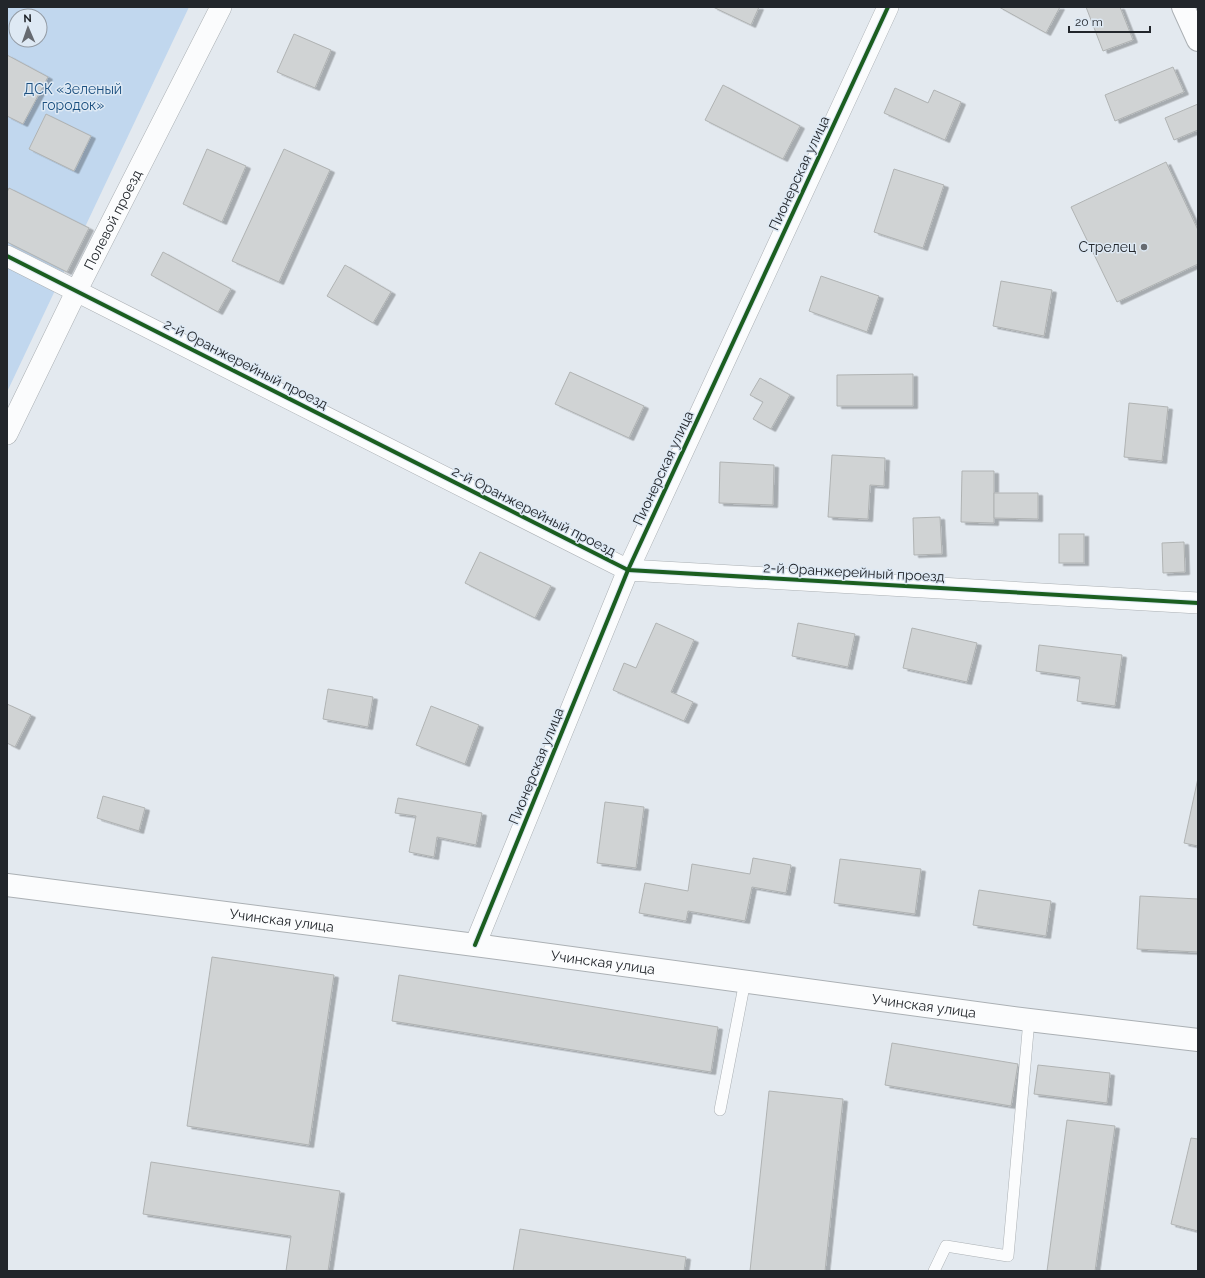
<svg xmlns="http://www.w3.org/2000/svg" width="1205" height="1278" viewBox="0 0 1205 1278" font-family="Raleway,sans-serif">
<defs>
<filter id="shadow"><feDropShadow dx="4.5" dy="2.5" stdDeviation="0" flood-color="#0004"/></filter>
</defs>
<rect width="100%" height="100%" fill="#e3e9ef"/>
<!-- green -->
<path fill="#c1d7ee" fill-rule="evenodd" d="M 7,7 L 189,7 L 7,392 ZM 16,16 L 40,16 L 40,40 L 16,40 Z"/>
<!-- building -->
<g fill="#d0d3d4" stroke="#b0b3b3" filter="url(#shadow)">
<path d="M 713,7 L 759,7 L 751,25 Z"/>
<path d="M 999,7 L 1060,7 L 1046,33 Z"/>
<path d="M 1086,7 L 1120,7 L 1133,40 L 1103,51 Z"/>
<path d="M 294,34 L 331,50 L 315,88 L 277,72 Z"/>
<path d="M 7,55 L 48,77 L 23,124 L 7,116 Z"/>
<path d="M 1173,67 L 1184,92 L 1115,121 L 1105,95 Z"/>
<path d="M 723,85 L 800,126 L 783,159 L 705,120 Z"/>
<path d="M 895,88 L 928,103 L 934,90 L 961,102 L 945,140 L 884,113 Z"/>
<path d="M 1198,104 L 1198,130 L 1174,140 L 1165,118 Z"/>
<path d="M 46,114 L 91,136 L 74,171 L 29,149 Z"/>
<path d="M 207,149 L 246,166 L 222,222 L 183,204 Z"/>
<path d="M 284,149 L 330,170 L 279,282 L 232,261 Z"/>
<path d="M 1166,162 L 1198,230 L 1198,264 L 1117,302 L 1071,207 Z"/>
<path d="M 894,169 L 944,185 L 923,248 L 874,232 Z"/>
<path d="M 9,188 L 89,228 L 67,272 L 7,242 L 7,192 Z"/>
<path d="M 163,252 L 231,289 L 218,312 L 151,275 Z"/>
<path d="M 345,265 L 391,292 L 373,323 L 327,296 Z"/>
<path d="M 821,276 L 879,296 L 867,332 L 809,311 Z"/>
<path d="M 1001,281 L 1052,290 L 1044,336 L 993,326 Z"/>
<path d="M 570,372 L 644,406 L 629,438 L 555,404 Z"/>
<path d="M 913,374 L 913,406 L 837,406 L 837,375 Z"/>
<path d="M 760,378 L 790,395 L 771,429 L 753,419 L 763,402 L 750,395 Z"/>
<path d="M 1129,403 L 1168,407 L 1162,461 L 1124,457 Z"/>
<path d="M 832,455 L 885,458 L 884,486 L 870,485 L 868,519 L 828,517 Z"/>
<path d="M 720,462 L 774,465 L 773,505 L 719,503 Z"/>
<path d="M 962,471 L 994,471 L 994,523 L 961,522 Z"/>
<path d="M 994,493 L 1038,493 L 1038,519 L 994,518 Z"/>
<path d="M 940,517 L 942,554 L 914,555 L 913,518 Z"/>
<rect x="1059" y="534" width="25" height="29"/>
<path d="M 1184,542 L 1185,572 L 1163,573 L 1162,543 Z"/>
<path d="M 480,552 L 551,586 L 535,618 L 465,583 Z"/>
<path d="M 656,623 L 694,640 L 671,692 L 693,702 L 684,721 L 613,690 L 624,663 L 636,668 Z"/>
<path d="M 798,623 L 855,634 L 848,667 L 792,656 Z"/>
<path d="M 912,628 L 977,643 L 967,682 L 903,668 Z"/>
<path d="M 1039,645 L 1122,655 L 1115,706 L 1077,701 L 1080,677 L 1036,671 Z"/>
<path d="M 328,689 L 373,697 L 368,727 L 323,719 Z"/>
<path d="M 7,704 L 31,715 L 15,747 L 7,743 Z"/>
<path d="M 431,706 L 479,725 L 465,764 L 416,745 Z"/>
<path d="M 1198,778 L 1198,846 L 1184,843 Z"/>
<path d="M 103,796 L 145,808 L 139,831 L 97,818 Z"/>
<path d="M 398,798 L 482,813 L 476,845 L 437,837 L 434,857 L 409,852 L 416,816 L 395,813 Z"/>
<path d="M 605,802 L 644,807 L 636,868 L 597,863 Z"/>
<path d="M 753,858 L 791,865 L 786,893 L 752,887 L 745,921 L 688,911 L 686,921 L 639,913 L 645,883 L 688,891 L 692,864 L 750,874 Z"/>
<path d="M 840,859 L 921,869 L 915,914 L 834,903 Z"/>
<path d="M 979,890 L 1051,901 L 1046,936 L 973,925 Z"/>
<path d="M 1140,896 L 1198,899 L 1198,952 L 1137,949 Z"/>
<path d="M 212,957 L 334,975 L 309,1145 L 187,1126 Z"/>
<path d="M 399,975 L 718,1027 L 711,1072 L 392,1021 Z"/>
<path d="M 892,1043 L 1018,1064 L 1011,1106 L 885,1085 Z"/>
<path d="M 1038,1065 L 1110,1073 L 1107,1103 L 1034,1094 Z"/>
<path d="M 769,1091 L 843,1099 L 825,1271 L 750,1271 Z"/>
<path d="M 1067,1120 L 1115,1126 L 1095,1271 L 1047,1271 Z"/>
<path d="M 1191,1138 L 1198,1139 L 1198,1231 L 1171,1224 Z"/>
<path d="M 151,1162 L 340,1191 L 328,1271 L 286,1271 L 291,1236 L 143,1214 Z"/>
<path d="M 520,1229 L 686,1257 L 684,1271 L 513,1271 Z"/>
</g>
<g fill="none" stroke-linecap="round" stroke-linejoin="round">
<!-- lane casing -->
<g stroke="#abb0b4" stroke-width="12">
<g id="lane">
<path d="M 720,1110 L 745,981"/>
<path d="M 934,1271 L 946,1246 L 1008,1256 L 1029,1020"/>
</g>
</g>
<!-- street casing -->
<g stroke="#abb0b4" stroke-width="22">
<g id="street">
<path d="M 7,256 L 628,570 L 1198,603"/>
<path id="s1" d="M 7,434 L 77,290 L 221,7"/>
<path d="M 475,945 L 628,570 L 888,7"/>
</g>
</g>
<!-- secondary casing -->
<g stroke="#abb0b4" stroke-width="24">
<g id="secondary">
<path d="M 1183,7 L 1198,40"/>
<path id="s2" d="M 7,885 L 475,945 L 1029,1020 L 1198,1040"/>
</g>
</g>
<!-- lane -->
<use href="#lane" stroke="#fbfcfd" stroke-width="11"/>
<!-- street -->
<use href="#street" stroke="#fbfcfd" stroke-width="21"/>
<!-- secondary -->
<use href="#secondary" stroke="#fbfcfd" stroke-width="22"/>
<!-- cycleway casing -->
<g stroke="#dee9f4" stroke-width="6">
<g id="cycleway">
<path d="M 7,256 L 628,570 L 1198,603"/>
<path d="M 475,945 L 628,570 L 888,7"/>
</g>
</g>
<!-- cycleway -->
<use href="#cycleway" stroke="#1b5e20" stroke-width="4"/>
</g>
<!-- markers -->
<circle fill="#666a70" stroke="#dee9f4" stroke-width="1.5" cx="1144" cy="247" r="4"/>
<g text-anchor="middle" stroke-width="3" stroke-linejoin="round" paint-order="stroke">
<!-- park labels -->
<g font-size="14" fill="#1b4f7f" stroke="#dee9f4">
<text x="73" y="94">ДСК «Зеленый<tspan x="73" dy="16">городок»</tspan></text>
</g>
<!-- street labels -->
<g font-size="14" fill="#22262b" stroke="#dee9f4">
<text transform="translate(799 173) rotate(-65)" y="5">Пионерская улица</text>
<text dy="5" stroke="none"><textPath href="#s1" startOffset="239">Полевой проезд</textPath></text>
<text transform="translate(246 364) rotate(27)" y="5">2-й Оранжерейный проезд</text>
<text transform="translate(663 468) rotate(-65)" y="5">Пионерская улица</text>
<text transform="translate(534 511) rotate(27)" y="5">2-й Оранжерейный проезд</text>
<text transform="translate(854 572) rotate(3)" y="5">2-й Оранжерейный проезд</text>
<text transform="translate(536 766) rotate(-68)" y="5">Пионерская улица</text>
<text dy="5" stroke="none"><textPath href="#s2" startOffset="277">Учинская улица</textPath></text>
<text dy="5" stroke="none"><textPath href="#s2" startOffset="601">Учинская улица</textPath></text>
<text dy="5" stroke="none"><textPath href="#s2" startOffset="925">Учинская улица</textPath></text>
</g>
<!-- poi labels -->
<g font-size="14" fill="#22262b" stroke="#dee9f4" text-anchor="end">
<text x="1136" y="252">Стрелец</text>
</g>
</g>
<!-- border -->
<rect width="1205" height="1278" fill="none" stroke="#22262b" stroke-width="16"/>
<!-- north arrow -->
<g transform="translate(28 28) rotate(358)"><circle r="19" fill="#dee9f4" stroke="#939ba4"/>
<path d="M0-3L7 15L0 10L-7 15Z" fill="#666a70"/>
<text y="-6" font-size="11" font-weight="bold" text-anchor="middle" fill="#22262b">N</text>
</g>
<!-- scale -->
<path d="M1069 26v6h81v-6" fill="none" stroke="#22262b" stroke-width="2"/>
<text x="1075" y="26" font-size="12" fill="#22262b" stroke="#dee9f4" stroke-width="3" paint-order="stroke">20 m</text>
</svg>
